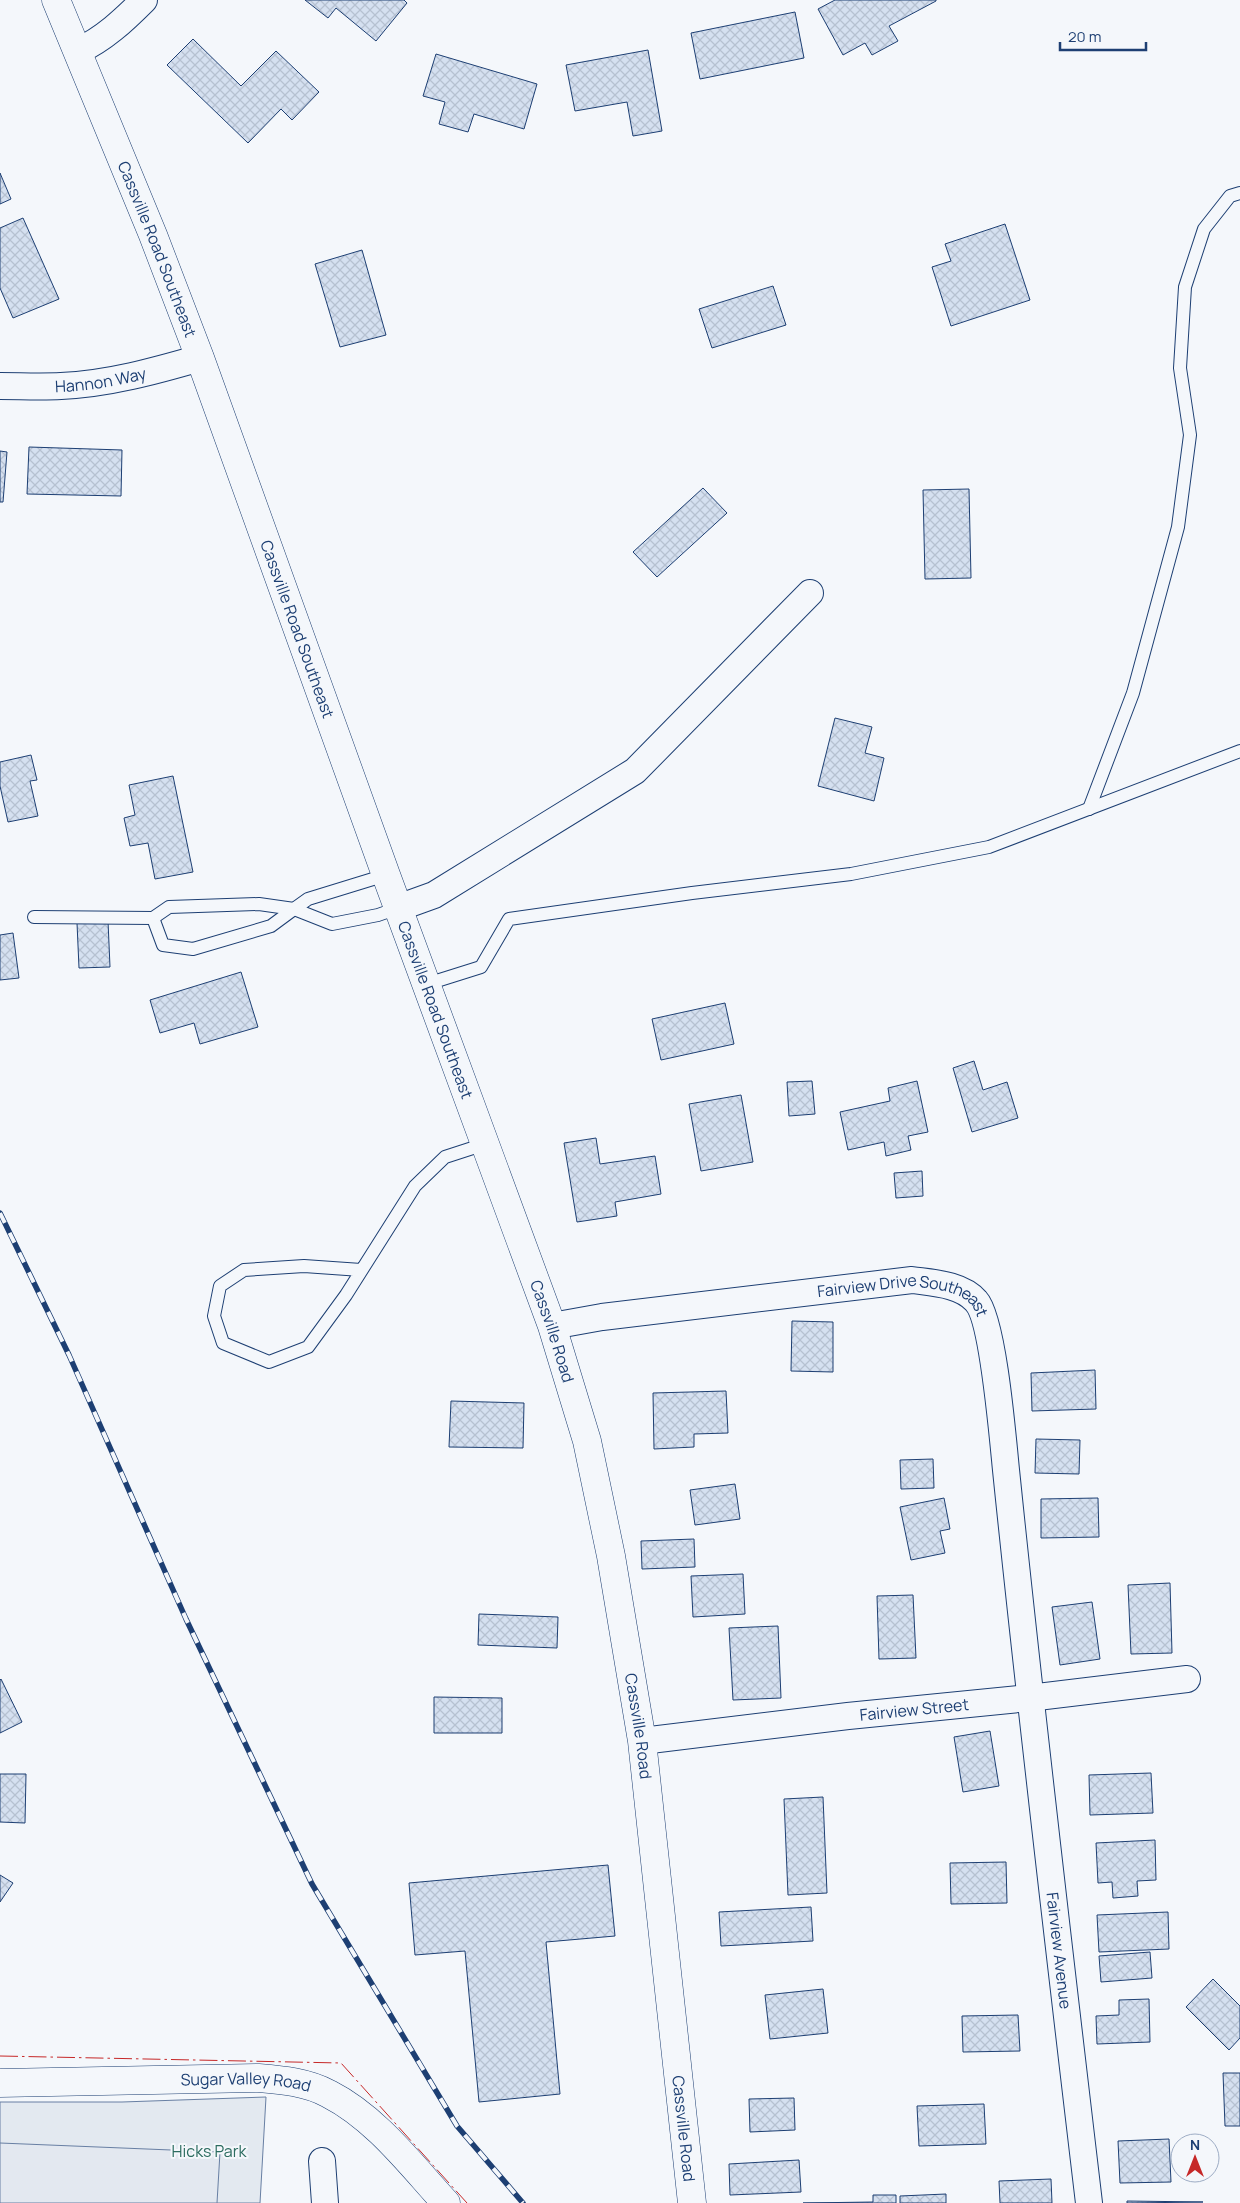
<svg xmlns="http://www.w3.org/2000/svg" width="1240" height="2203" viewBox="0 0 1240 2203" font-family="Manrope,sans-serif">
<defs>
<pattern id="building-cross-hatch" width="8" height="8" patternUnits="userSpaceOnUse" patternTransform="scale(1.25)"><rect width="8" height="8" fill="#d5e0f0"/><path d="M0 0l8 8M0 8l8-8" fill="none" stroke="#b6c1d1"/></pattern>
</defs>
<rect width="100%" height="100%" fill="#f4f7fb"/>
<!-- green -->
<path fill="#e3e9f0" stroke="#687fa3" d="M 266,2097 L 260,2203 L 0,2203 L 0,2102 L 122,2102 Z"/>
<!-- parking -->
<path fill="#e3e8f0" stroke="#687fa3" d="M 0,2143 L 220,2152 L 217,2203 L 0,2203 Z"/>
<!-- building -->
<g fill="url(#building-cross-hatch)" stroke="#1d3f73">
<path d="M 305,0 L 404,0 L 407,3 L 376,41 L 336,8 L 328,18 Z"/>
<path d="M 835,0 L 936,0 L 936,1 L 889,26 L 898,41 L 872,55 L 865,43 L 843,55 L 818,9 Z"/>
<path d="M 795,12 L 804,58 L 700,79 L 691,33 Z"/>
<path d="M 193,39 L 241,86 L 276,51 L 319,92 L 292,120 L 281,109 L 248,143 L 167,65 Z"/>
<path d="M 648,50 L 662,131 L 633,136 L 627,102 L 575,111 L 566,65 Z"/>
<path d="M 436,54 L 537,84 L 524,129 L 474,114 L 468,132 L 439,124 L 445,102 L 423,96 Z"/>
<path d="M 0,173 L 11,199 L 0,204 Z"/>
<path d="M 23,218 L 59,299 L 13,318 L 0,288 L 0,228 Z"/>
<path d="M 1005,224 L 1030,300 L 951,326 L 932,267 L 951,261 L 945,244 Z"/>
<path d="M 362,250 L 386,335 L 340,347 L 315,264 Z"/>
<path d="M 773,286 L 786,325 L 712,348 L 699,309 Z"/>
<path d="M 29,447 L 122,450 L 121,496 L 27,494 Z"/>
<path d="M 0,451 L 7,452 L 3,502 L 0,502 Z"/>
<path d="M 703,488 L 727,513 L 657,577 L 633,552 Z"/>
<path d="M 969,489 L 971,578 L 925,579 L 923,490 Z"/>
<path d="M 835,718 L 872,727 L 865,753 L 884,758 L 874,801 L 818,786 Z"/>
<path d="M 31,755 L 37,780 L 30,781 L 38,816 L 8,822 L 0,786 L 0,762 Z"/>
<path d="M 173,776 L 193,872 L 155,879 L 148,843 L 130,846 L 124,818 L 135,815 L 129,785 Z"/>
<path d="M 108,921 L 110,967 L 79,968 L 77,923 Z"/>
<path d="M 13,933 L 19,978 L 0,980 L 0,935 Z"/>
<path d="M 241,972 L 258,1027 L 200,1044 L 194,1023 L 160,1033 L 150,1000 Z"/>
<path d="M 725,1003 L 734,1044 L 661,1060 L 652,1019 Z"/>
<path d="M 974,1061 L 983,1090 L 1007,1082 L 1018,1118 L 972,1132 L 953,1068 Z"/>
<path d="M 812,1081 L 815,1114 L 789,1116 L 787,1082 Z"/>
<path d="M 917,1081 L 928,1132 L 908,1136 L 911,1150 L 886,1156 L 884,1142 L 848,1150 L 840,1112 L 890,1101 L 888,1088 Z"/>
<path d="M 741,1095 L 753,1162 L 701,1171 L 689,1104 Z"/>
<path d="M 596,1138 L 600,1164 L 655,1156 L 661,1194 L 615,1202 L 617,1216 L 577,1222 L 564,1143 Z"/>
<path d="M 922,1171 L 923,1196 L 896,1198 L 894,1173 Z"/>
<path d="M 792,1321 L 833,1322 L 833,1372 L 791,1371 Z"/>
<path d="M 1095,1370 L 1096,1409 L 1032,1411 L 1031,1373 Z"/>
<path d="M 726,1391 L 728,1433 L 694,1434 L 694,1447 L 654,1449 L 653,1393 Z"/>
<path d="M 451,1401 L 524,1403 L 523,1448 L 449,1447 Z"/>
<path d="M 1036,1439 L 1080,1440 L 1079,1474 L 1035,1473 Z"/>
<path d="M 933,1459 L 934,1488 L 901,1489 L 900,1460 Z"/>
<path d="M 735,1484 L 740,1519 L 695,1525 L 690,1490 Z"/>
<path d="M 944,1498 L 950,1529 L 940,1531 L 945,1553 L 911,1560 L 900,1507 Z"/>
<path d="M 1098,1498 L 1099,1537 L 1041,1538 L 1041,1499 Z"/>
<path d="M 694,1539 L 695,1567 L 642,1569 L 641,1541 Z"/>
<path d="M 743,1574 L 745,1614 L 693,1617 L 691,1576 Z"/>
<path d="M 1170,1583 L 1172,1653 L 1131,1654 L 1128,1585 Z"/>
<path d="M 913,1595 L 916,1658 L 879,1659 L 877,1596 Z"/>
<path d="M 1092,1602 L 1100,1659 L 1060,1665 L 1052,1607 Z"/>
<path d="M 479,1614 L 558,1617 L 557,1648 L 478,1645 Z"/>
<path d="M 778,1626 L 781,1698 L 733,1700 L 729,1628 Z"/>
<path d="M 1,1679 L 22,1722 L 0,1733 L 0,1680 Z"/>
<path d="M 434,1697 L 502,1698 L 502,1733 L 434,1733 Z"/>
<path d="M 990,1731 L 999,1786 L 963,1792 L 954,1737 Z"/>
<path d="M 1151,1773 L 1153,1813 L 1090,1815 L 1089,1775 Z"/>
<path d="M 0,1774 L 26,1774 L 25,1823 L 0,1822 Z"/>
<path d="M 823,1797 L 827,1893 L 788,1895 L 784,1799 Z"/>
<path d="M 1155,1840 L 1156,1880 L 1137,1881 L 1138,1896 L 1113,1898 L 1112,1882 L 1098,1883 L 1096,1843 Z"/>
<path d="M 1006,1862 L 1007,1903 L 951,1904 L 950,1863 Z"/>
<path d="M 608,1865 L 615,1936 L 546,1942 L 560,2094 L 479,2102 L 465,1951 L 415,1955 L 409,1883 Z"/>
<path d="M 0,1875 L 13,1883 L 0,1902 Z"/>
<path d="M 811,1907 L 813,1941 L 721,1946 L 719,1912 Z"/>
<path d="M 1168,1912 L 1169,1949 L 1099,1952 L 1097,1915 Z"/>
<path d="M 1150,1952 L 1152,1978 L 1101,1982 L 1099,1956 Z"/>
<path d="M 1213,1979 L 1240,2006 L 1240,2038 L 1229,2050 L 1186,2007 Z"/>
<path d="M 823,1989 L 828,2033 L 770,2039 L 765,1995 Z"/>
<path d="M 1149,1999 L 1150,2042 L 1097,2044 L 1096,2016 L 1119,2015 L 1119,2000 Z"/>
<path d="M 1018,2015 L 1020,2051 L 963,2052 L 962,2016 Z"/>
<path d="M 1223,2073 L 1240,2073 L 1240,2126 L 1225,2126 Z"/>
<path d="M 794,2098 L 795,2130 L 750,2132 L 749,2099 Z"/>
<path d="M 984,2104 L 986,2144 L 919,2146 L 917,2106 Z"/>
<path d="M 1169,2139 L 1171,2182 L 1120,2183 L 1118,2141 Z"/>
<path d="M 799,2160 L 801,2192 L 730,2195 L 729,2164 Z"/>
<path d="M 1051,2179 L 1052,2203 L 1000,2203 L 999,2181 Z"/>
<path d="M 946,2194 L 946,2203 L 900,2203 L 900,2196 Z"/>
<path d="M 873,2195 L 896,2195 L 896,2203 L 803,2203 L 873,2202 Z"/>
<path d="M 1127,2201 L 1203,2202 L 1127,2203 Z"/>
</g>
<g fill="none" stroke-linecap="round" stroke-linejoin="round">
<!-- lane casing -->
<g stroke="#1d3f73" stroke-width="14">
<g id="lane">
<path d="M 1089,809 L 1133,693 L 1178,527 L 1190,435 L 1180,368 L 1185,287 L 1204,229 L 1230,196 L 1240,193"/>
<path d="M 386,875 L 308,899 L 294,909 L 332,924 L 378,915 L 398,908"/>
<path d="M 34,917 L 153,918 L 169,907 L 259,904 L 294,909"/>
<path d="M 153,918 L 163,945 L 193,949 L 271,926 L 294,909"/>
<path d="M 427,984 L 481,967 L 509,919 L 692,893 L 851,874 L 989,847 L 1240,751"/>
<path d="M 361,1270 L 304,1266 L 244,1270 L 220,1286 L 214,1316 L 223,1343 L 269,1362 L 308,1347 L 346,1295 L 415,1186 L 445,1157 L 485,1144"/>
</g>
</g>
<!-- street casing -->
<g stroke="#1d3f73" stroke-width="28">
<g id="street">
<path d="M 78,51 C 104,39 124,20 144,0"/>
<path id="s1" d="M 0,386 C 20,386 41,387 61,386 C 108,384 155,371 200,358"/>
<path d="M 398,908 L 434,895 L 635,771 L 810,593"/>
<path id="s2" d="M 552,1326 L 602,1317 L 912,1280 C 933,1283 961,1284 976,1301 C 993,1319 1003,1440 1006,1470 C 1031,1714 1060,1959 1089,2203"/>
<path id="s3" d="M 642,1741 L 848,1716 L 1029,1698 L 1187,1679"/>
<path d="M 322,2161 L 325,2203"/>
</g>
</g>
<!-- secondary casing -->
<g stroke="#1d3f73" stroke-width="29">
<g id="secondary">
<path id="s4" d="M 56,0 L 153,235 L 200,358 L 386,875 L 552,1326 L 587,1441 L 611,1556 L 642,1741 L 692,2203"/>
<path id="s5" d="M 0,2083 L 258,2078 C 282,2080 307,2082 329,2094 C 376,2118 411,2165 446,2203"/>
</g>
</g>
<!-- lane -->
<use href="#lane" stroke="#f4f7fb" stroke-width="12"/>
<!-- street -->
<use href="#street" stroke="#f4f7fb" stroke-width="26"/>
<!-- secondary -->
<use href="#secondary" stroke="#f4f7fb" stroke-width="28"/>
<!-- rail casing -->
<g stroke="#1d3f73" stroke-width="5.5">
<path id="rail" d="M 0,1213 L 69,1355 L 186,1619 L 312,1884 L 457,2126 L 523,2203"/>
</g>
<!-- rail -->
<use href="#rail" stroke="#f4f7fb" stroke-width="4" stroke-dasharray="11" stroke-linecap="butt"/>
<!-- power -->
<path stroke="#c62828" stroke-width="1" stroke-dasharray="18 4 2.5 4" stroke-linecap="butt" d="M 0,2056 L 341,2063 L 467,2203"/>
</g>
<g text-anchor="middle" stroke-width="4" stroke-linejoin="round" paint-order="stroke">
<!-- street labels -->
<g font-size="16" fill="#1d3f73" stroke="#f4f7fb">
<text dy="6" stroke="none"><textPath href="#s4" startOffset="269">Cassville Road Southeast</textPath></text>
<text dy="6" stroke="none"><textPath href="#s1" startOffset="101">Hannon Way</textPath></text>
<text dy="6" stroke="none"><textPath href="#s4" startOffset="674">Cassville Road Southeast</textPath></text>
<text dy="6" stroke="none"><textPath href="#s4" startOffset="1079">Cassville Road Southeast</textPath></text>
<text dy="6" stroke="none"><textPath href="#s2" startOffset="358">Fairview Drive Southeast</textPath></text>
<text dy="6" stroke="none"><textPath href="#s4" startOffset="1421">Cassville Road</textPath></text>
<text dy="6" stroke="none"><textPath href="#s3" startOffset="274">Fairview Street</textPath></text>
<text dy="6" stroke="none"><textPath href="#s4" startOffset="1826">Cassville Road</textPath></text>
<text dy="6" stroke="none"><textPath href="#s2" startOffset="1088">Fairview Avenue</textPath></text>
<text dy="6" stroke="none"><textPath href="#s5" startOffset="246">Sugar Valley Road</textPath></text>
<text dy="6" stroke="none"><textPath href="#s4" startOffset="2231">Cassville Road</textPath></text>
</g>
<!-- park labels -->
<g font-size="16" fill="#2c6c60" stroke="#f4f7fb">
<text x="209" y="2157">Hicks Park</text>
</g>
</g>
<!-- north arrow -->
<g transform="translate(1195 2158)"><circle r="24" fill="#f4f7fb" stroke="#9eadc5"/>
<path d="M0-4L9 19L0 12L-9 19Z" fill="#c62828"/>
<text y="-8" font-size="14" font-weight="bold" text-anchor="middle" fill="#1d3f73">N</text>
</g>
<!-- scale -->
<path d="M1060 42v8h86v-8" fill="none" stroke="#1d3f73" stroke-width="2.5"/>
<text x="1068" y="42" font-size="15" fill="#1d3f73" stroke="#f4f7fb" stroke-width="4" paint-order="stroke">20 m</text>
</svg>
